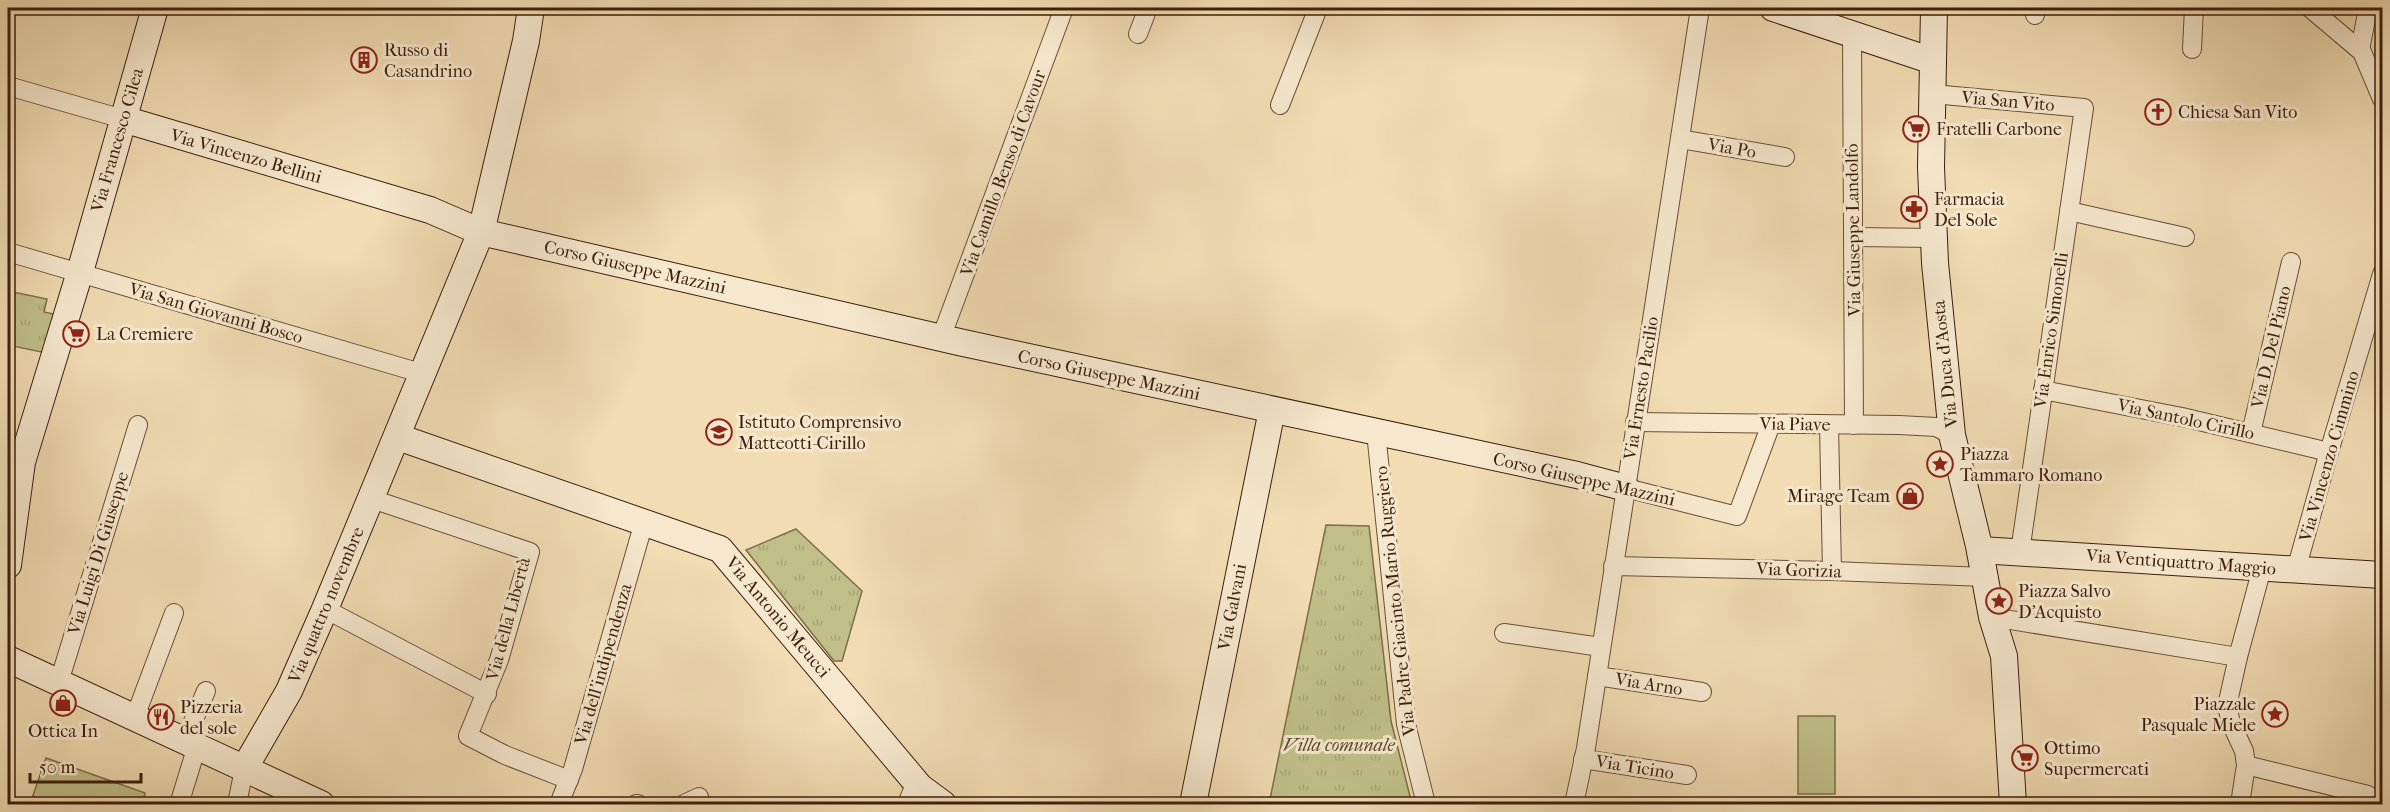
<svg xmlns="http://www.w3.org/2000/svg" width="2390" height="812" viewBox="0 0 2390 812" font-family="'IM FELL French Canon',serif">
<defs>
<pattern id="park-tufts" width="24" height="20" patternUnits="userSpaceOnUse" patternTransform="scale(1.5)"><rect width="24" height="20" fill="#c0bf89"/><path d="M3 7l-1-3M5 7V3M7 7l1-3M15 17l-1-3M17 17v-4M19 17l1-3" fill="none" stroke="#a6a475"/></pattern>
</defs>
<rect width="100%" height="100%" fill="#f1dcb3"/>
<filter id="stains"><feTurbulence type="fractalNoise" baseFrequency=".00333" numOctaves="4"/><feColorMatrix values="0 0 0 0 .2 0 0 0 0 .09 0 0 0 0 .02 0 0 0 .5 -.17"/></filter>
<radialGradient id="worn" r=".72"><stop offset=".6" stop-color="#630" stop-opacity="0"/><stop offset="1" stop-color="#630" stop-opacity=".3"/></radialGradient>
<!-- grass -->
<g fill="#c0bf89" stroke="#7e6e4a" stroke-width="1.5">
<rect x="1798" y="716" width="37" height="78"/>
<path d="M 46,758 L 145,793 L 143,804 L 30,804 Z"/>
</g>
<!-- park -->
<g fill="url(#park-tufts)" stroke="#7e6e4a" stroke-width="1.5">
<path d="M 8,291 L 47,299 L 44,312 L 58,315 L 46,353 L 8,345 Z"/>
<path d="M 1326,525 L 1369,526 L 1391,721 L 1412,804 L 1269,804 Z"/>
<path d="M 796,529 L 862,591 L 842,661 L 834,661 L 746,550 Z"/>
</g>
<g fill="none" stroke-linecap="round" stroke-linejoin="round">
<!-- street casing -->
<g stroke="#6a4e36" stroke-width="20">
<g id="street">
<path d="M 2310,8 L 2362,52 L 2382,99"/>
<path d="M 2035,15 L 2036,8"/>
<path d="M 1138,34 L 1148,8"/>
<path d="M 1852,34 L 1854,425"/>
<path d="M 2192,49 L 2194,8"/>
<path d="M 2360,50 L 2368,8"/>
<path d="M 8,86 L 123,119"/>
<path d="M 1933,94 L 2084,108 L 2020,552"/>
<path d="M 1280,105 L 1318,8"/>
<path d="M 1680,139 L 1785,157"/>
<path d="M 2069,211 L 2185,237"/>
<path d="M 1855,237 L 1934,238"/>
<path d="M 8,252 L 424,374"/>
<path d="M 941,338 L 1064,8"/>
<path d="M 2043,390 L 2182,417 L 2329,452"/>
<path d="M 1635,422 L 1899,425 L 1936,427 L 1952,435"/>
<path d="M 1829,425 L 1832,571"/>
<path d="M 1376,432 L 1406,724 L 1426,804"/>
<path d="M 2251,433 L 2291,262"/>
<path d="M 1626,488 L 1737,516 L 1771,424"/>
<path d="M 372,499 L 530,552 L 499,660 L 468,736 L 505,755 L 569,780"/>
<path d="M 1613,566 L 1832,571 L 1985,577"/>
<path d="M 2296,570 L 2329,452 L 2382,274"/>
<path d="M 325,609 L 487,694"/>
<path d="M 1992,617 L 2238,657 L 2262,568"/>
<path d="M 1504,633 L 1601,647"/>
<path d="M 2238,657 L 2227,706 L 2231,723 L 2244,751 L 2246,765 L 2240,804"/>
<path d="M 1597,676 L 1702,692"/>
<path d="M 59,682 L 138,425"/>
<path d="M 135,717 L 174,613"/>
<path d="M 185,741 L 206,691"/>
<path d="M 1583,759 L 1687,775"/>
<path d="M 2246,765 L 2368,795"/>
<path d="M 181,798 L 197,746"/>
<path d="M 237,804 L 244,769"/>
<path d="M 559,804 L 573,769 L 644,522"/>
<path d="M 636,804 L 638,804"/>
<path d="M 684,804 L 699,797"/>
<path d="M 907,804 L 916,782"/>
<path d="M 1574,804 L 1586,748 L 1700,8"/>
</g>
</g>
<!-- secondary casing -->
<g stroke="#3d1e0c" stroke-width="28">
<g id="secondary">
<path d="M 1773,8 L 1933,61"/>
<path d="M 1934,8 L 1931,167 L 1935,263 L 1952,435 L 1979,546 L 1992,617 L 2004,656 L 2013,804"/>
<path d="M 123,119 L 430,210 L 481,232 L 959,342 L 1577,475 L 1626,488"/>
<path d="M 398,437 L 720,549 L 920,787 L 943,804"/>
<path d="M 1980,550 L 2382,575"/>
<path d="M 8,565 L 22,462 L 80,272 L 155,8"/>
<path d="M 8,659 L 321,804"/>
<path d="M 244,769 L 289,691 L 325,609 L 481,232 L 526,41 L 531,8"/>
<path d="M 1193,804 L 1272,410"/>
</g>
</g>
<!-- street -->
<use href="#street" stroke="#f6e8ce" stroke-width="18"/>
<!-- secondary -->
<use href="#secondary" stroke="#f6e8ce" stroke-width="26"/>
</g>
<!-- icons -->
<defs>
<g id="building-ring" transform="scale(1.35)"><circle r="9.5" fill="#f6e8ce" stroke="#8f2418" stroke-width="1.5"/><path d="M-4-6H4V6H1V3H-1V6H-4ZM-2.5-4.3h1.7v1.8h-1.7ZM.8-4.3h1.7v1.8H.8ZM-2.5-1h1.7V.8h-1.7ZM.8-1h1.7V.8H.8Z" fill="#8f2418"/></g>
<g id="church-ring" transform="scale(1.35)"><circle r="9.5" fill="#f6e8ce" stroke="#8f2418" stroke-width="1.5"/><path d="M-1.2-6h2.4v3.5h3.3v2.4h-3.3V6h-2.4V-.1h-3.3v-2.4h3.3Z" fill="#8f2418"/></g>
<g id="supermarket-ring" transform="scale(1.35)"><circle r="9.5" fill="#f6e8ce" stroke="#8f2418" stroke-width="1.5"/><path d="M-6-5.5h2.5l.6 2H6L4.5 2H-2.5L-4.4-4H-6ZM-1.5 3.2a1.3 1.3 0 1 0 .1 0ZM3 3.2a1.3 1.3 0 1 0 .1 0Z" fill="#8f2418"/></g>
<g id="pharmacy-ring" transform="scale(1.35)"><circle r="9.5" fill="#f6e8ce" stroke="#8f2418" stroke-width="1.5"/><path d="M-2-6h4v4h4v4h-4v4h-4v-4h-4v-4h4Z" fill="#8f2418"/></g>
<g id="school-ring" transform="scale(1.35)"><circle r="9.5" fill="#f6e8ce" stroke="#8f2418" stroke-width="1.5"/><path d="M0-5L7-2L0 1L-7-2ZM-4 1L0 2.5L4 1V4Q0 6-4 4Z" fill="#8f2418"/></g>
<g id="sight-ring" transform="scale(1.35)"><circle r="9.5" fill="#f6e8ce" stroke="#8f2418" stroke-width="1.5"/><path d="M0-6L1.8-2.2L6-1.7L2.9 1.2L3.7 5.4L0 3.3L-3.7 5.4L-2.9 1.2L-6-1.7L-1.8-2.2Z" fill="#8f2418"/></g>
<g id="shop-ring" transform="scale(1.35)"><circle r="9.5" fill="#f6e8ce" stroke="#8f2418" stroke-width="1.5"/><path d="M-5-2.5h2.3a2.7 3.5 0 0 1 5.4 0H5L5.5 6h-11ZM-1.5-2.5h3a1.5 2.3 0 0 0-3 0Z" fill="#8f2418"/></g>
<g id="restaurant-ring" transform="scale(1.35)"><circle r="9.5" fill="#f6e8ce" stroke="#8f2418" stroke-width="1.5"/><path d="M-5-6h1v4h1v-4h1v4h1v-4h1v5L-1.5 .5V6h-2V.5L-5-1ZM5-6V6H3V1.5H1.5Q1.5-4 5-6Z" fill="#8f2418"/></g>
</defs>
<g fill-rule="evenodd">
<use href="#building-ring" x="364" y="60"/>
<use href="#church-ring" x="2158" y="112"/>
<use href="#supermarket-ring" x="1916" y="129"/>
<use href="#pharmacy-ring" x="1914" y="209"/>
<use href="#supermarket-ring" x="76" y="334"/>
<use href="#school-ring" x="719" y="432"/>
<use href="#sight-ring" x="1940" y="464"/>
<use href="#shop-ring" x="1910" y="496"/>
<use href="#sight-ring" x="1999" y="601"/>
<use href="#shop-ring" x="63" y="703"/>
<use href="#sight-ring" x="2275" y="714"/>
<use href="#restaurant-ring" x="161" y="717"/>
<use href="#supermarket-ring" x="2025" y="758"/>
</g>
<g text-anchor="middle" stroke-width="6" stroke-linejoin="round" paint-order="stroke">
<!-- poi labels -->
<g font-size="18" fill="#3d1e0c" stroke="#f6e8ce" text-anchor="start">
<text x="384" y="56">Russo di<tspan x="384" dy="21">Casandrino</tspan></text>
<text x="2178" y="118">Chiesa San Vito</text>
<text x="1936" y="135">Fratelli Carbone</text>
<text x="1934" y="205">Farmacia<tspan x="1934" dy="21">Del Sole</tspan></text>
<text x="96" y="340">La Cremiere</text>
<text x="738" y="428">Istituto Comprensivo<tspan x="738" dy="21">Matteotti-Cirillo</tspan></text>
<text x="1960" y="460">Piazza<tspan x="1960" dy="21">Tammaro Romano</tspan></text>
<text x="1890" y="502" text-anchor="end">Mirage Team</text>
<text x="2018" y="597">Piazza Salvo<tspan x="2018" dy="21">D'Acquisto</tspan></text>
<text x="2256" y="710" text-anchor="end">Piazzale<tspan x="2256" dy="21">Pasquale Miele</tspan></text>
<text x="180" y="713">Pizzeria<tspan x="180" dy="21">del sole</tspan></text>
<text x="63" y="737" text-anchor="middle">Ottica In</text>
<text x="2044" y="754">Ottimo<tspan x="2044" dy="21">Supermercati</tspan></text>
</g>
<!-- street labels -->
<g font-size="18" fill="#3d1e0c" stroke="#f6e8ce">
<text transform="translate(2008 101) rotate(5)" y="6">Via San Vito</text>
<text transform="translate(117 140) rotate(-74)" y="6">Via Francesco Cilea</text>
<text transform="translate(1732 148) rotate(10)" y="6">Via Po</text>
<text transform="translate(246 156) rotate(16)" y="6">Via Vincenzo Bellini</text>
<text transform="translate(1003 173) rotate(-70)" y="6">Via Camillo Benso di Cavour</text>
<text transform="translate(1853 230) rotate(-91)" y="6">Via Giuseppe Landolfo</text>
<text transform="translate(635 267) rotate(13)" y="6">Corso Giuseppe Mazzini</text>
<text transform="translate(216 313) rotate(16)" y="6">Via San Giovanni Bosco</text>
<text transform="translate(2051 330) rotate(-82)" y="6">Via Enrico Simonelli</text>
<text transform="translate(2271 347) rotate(-77)" y="6">Via D. Del Piano</text>
<text transform="translate(1945 364) rotate(-96)" y="6">Via Duca d'Aosta</text>
<text transform="translate(1109 375) rotate(12)" y="6">Corso Giuseppe Mazzini</text>
<text transform="translate(1641 388) rotate(-81)" y="6">Via Ernesto Pacilio</text>
<text transform="translate(2186 419) rotate(12)" y="6">Via Santolo Cirillo</text>
<text transform="translate(1795 424) rotate(1)" y="6">Via Piave</text>
<text transform="translate(2329 456) rotate(-74)" y="6">Via Vincenzo Cimmino</text>
<text transform="translate(1584 479) rotate(13)" y="6">Corso Giuseppe Mazzini</text>
<text transform="translate(98 553) rotate(-73)" y="6">Via Luigi Di Giuseppe</text>
<text transform="translate(2181 562) rotate(4)" y="6">Via Ventiquattro Maggio</text>
<text transform="translate(1799 570) rotate(2)" y="6">Via Gorizia</text>
<text transform="translate(1395 601) rotate(-96)" y="6">Via Padre Giacinto Mario Ruggiero</text>
<text transform="translate(326 605) rotate(-67)" y="6">Via quattro novembre</text>
<text transform="translate(1232 607) rotate(-79)" y="6">Via Galvani</text>
<text transform="translate(778 617) rotate(50)" y="6">Via Antonio Meucci</text>
<text transform="translate(508 619) rotate(-75)" y="6">Via della Libertà</text>
<text transform="translate(603 664) rotate(-74)" y="6">Via dell'indipendenza</text>
<text transform="translate(1649 684) rotate(9)" y="6">Via Arno</text>
<text transform="translate(1635 767) rotate(9)" y="6">Via Ticino</text>
</g>
<!-- park labels -->
<g font-size="18" font-style="italic" fill="#5e462b" stroke="#f6e8ce">
<text x="1339" y="751">Villa comunale</text>
</g>
</g>
<!-- margin -->
<rect width="2390" height="812" fill="none" stroke="#f1dcb3" stroke-width="30"/>
<rect x="9" y="9" width="2372" height="794" fill="none" stroke="#3d1e0c" stroke-width="3"/>
<rect x="15" y="15" width="2360" height="782" fill="none" stroke="#3d1e0c" stroke-width="1.5"/>
<!-- scale -->
<path d="M30 773v9h111v-9" fill="none" stroke="#3d1e0c" stroke-width="3"/>
<text x="39" y="773" font-size="18" fill="#3d1e0c" stroke="#f6e8ce" stroke-width="4.5" paint-order="stroke">50 m</text>
<rect width="100%" height="100%" filter="url(#stains)"/>
<rect width="100%" height="100%" fill="url(#worn)"/>
</svg>
